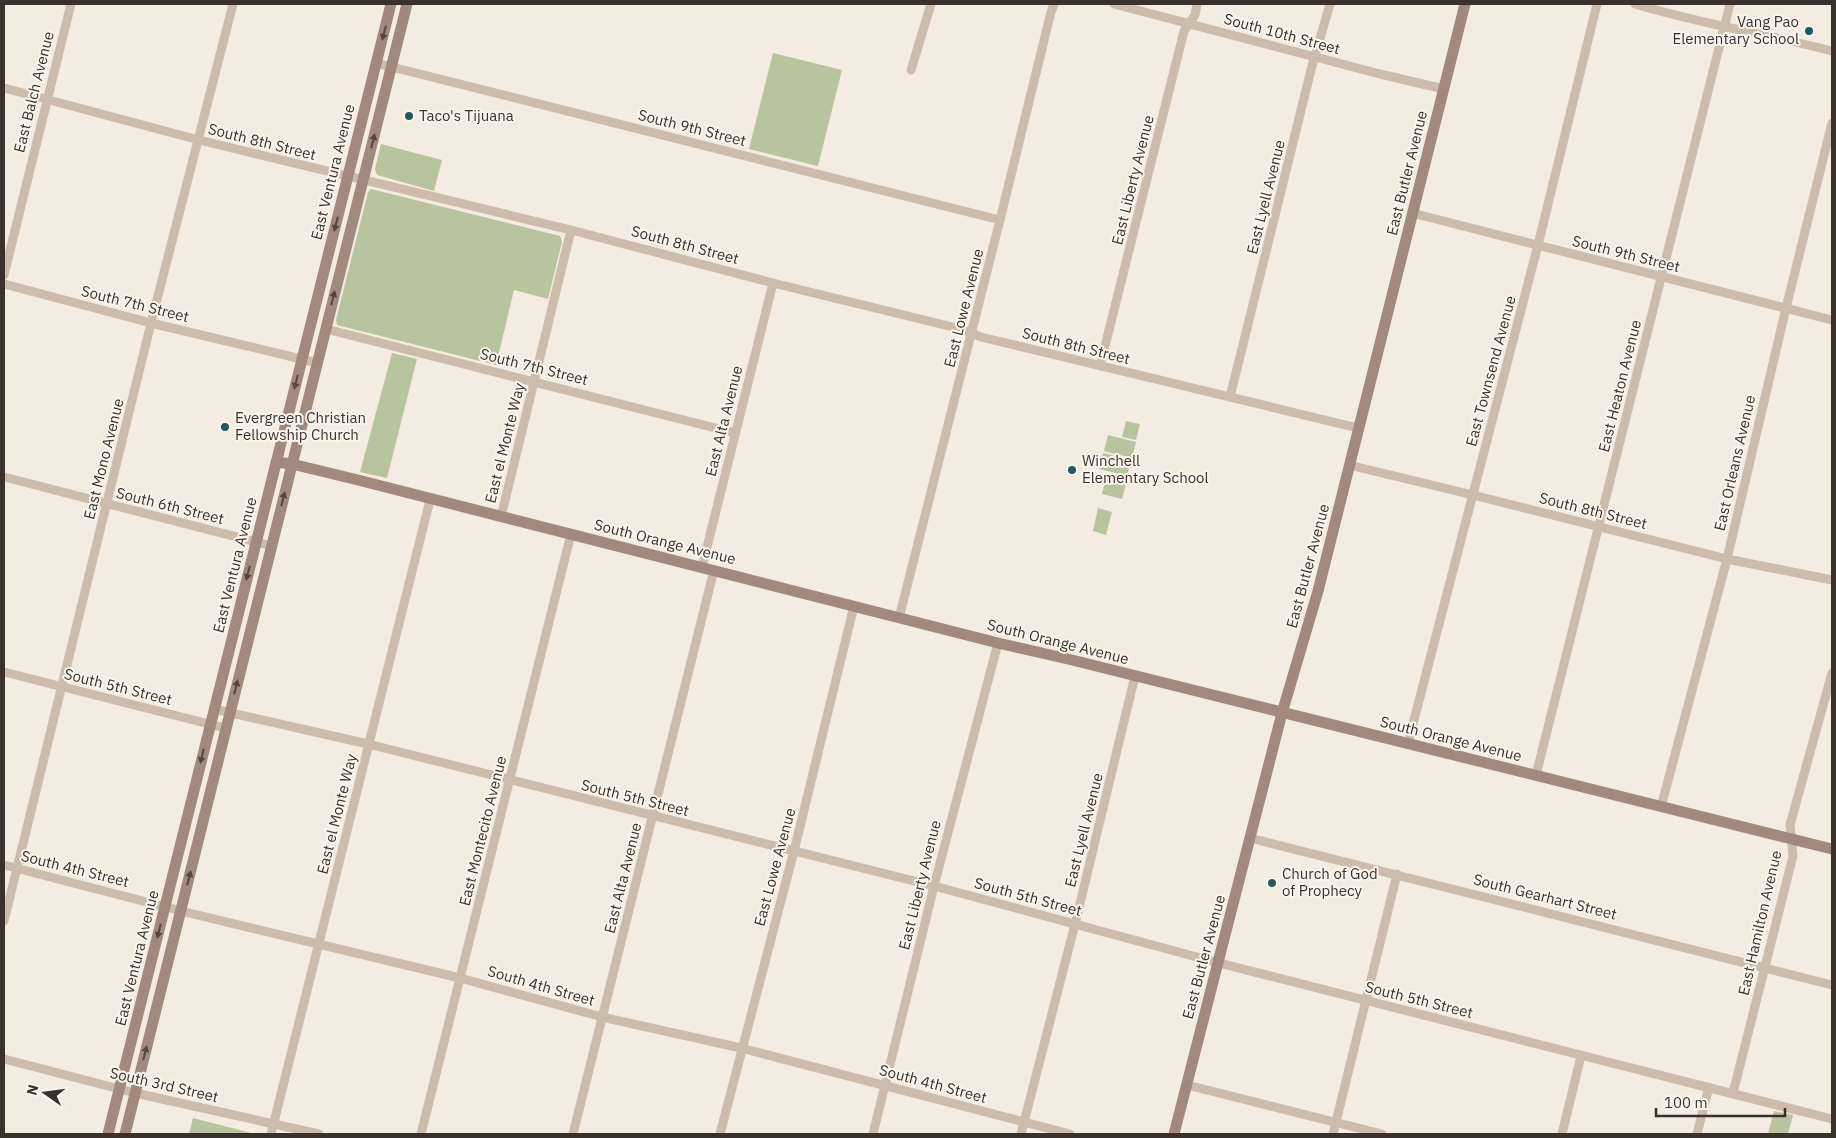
<svg xmlns="http://www.w3.org/2000/svg" width="1836" height="1138" viewBox="0 0 1836 1138" font-family="'IBM Plex Sans',sans-serif">
<rect width="100%" height="100%" fill="#f4ebe1"/>
<!-- green -->
<g fill="#b8c4a0">
<path d="M 773,53 L 842,70 L 818,166 L 749,149 Z"/>
<path d="M 381,144 L 442,160 L 434,191 L 377,175 L 375,169 Z"/>
<path d="M 371,189 L 560,236 L 562,242 L 548,299 L 514,290 L 496,365 L 337,325 L 336,320 L 368,192 Z"/>
<path d="M 392,353 L 417,359 L 387,478 L 360,472 Z"/>
<path d="M 1126,421 L 1140,424 L 1136,440 L 1122,437 Z"/>
<path d="M 1108,435 L 1136,442 L 1132,458 L 1104,451 Z"/>
<path d="M 1103,453 L 1131,460 L 1127,476 L 1099,469 Z"/>
<path d="M 1107,475 L 1127,480 L 1122,499 L 1102,494 Z"/>
<path d="M 1098,508 L 1112,512 L 1106,535 L 1093,531 Z"/>
<path d="M 1774,1111 L 1793,1115 L 1788,1134 L 1768,1134 Z"/>
<path d="M 193,1118 L 255,1134 L 189,1134 Z"/>
</g>
<g fill="none" stroke-linecap="round" stroke-linejoin="round">
<!-- street -->
<g stroke="#cdbbac" stroke-width="9">
<path d="M 1114,4 L 1380,74 L 1444,89"/>
<path d="M 1635,4 C 1700,24 1767,34 1832,51"/>
<path d="M 376,63 L 1000,220"/>
<path d="M 911,70 L 931,4"/>
<path d="M 4,88 L 199,140 L 571,230 L 773,283 L 961,329 L 981,337 L 1358,428"/>
<path d="M 1412,213 L 1832,320"/>
<path d="M 4,275 L 71,4"/>
<path d="M 4,284 L 151,323 L 318,363"/>
<path d="M 326,329 L 735,433"/>
<path d="M 1100,366 L 1184,31 L 1195,15 L 1197,4"/>
<path d="M 1230,397 L 1312,66 L 1330,4"/>
<path d="M 1349,465 L 1473,495 L 1727,559 L 1832,580"/>
<path d="M 4,477 L 272,546"/>
<path d="M 501,517 L 571,230"/>
<path d="M 702,567 L 773,283"/>
<path d="M 899,618 L 1000,220 L 1051,12 L 1054,4"/>
<path d="M 4,672 L 225,728"/>
<path d="M 214,709 L 368,744 L 934,886 L 1219,963 L 1832,1119"/>
<path d="M 1408,743 L 1538,245 L 1597,4"/>
<path d="M 1536,775 L 1730,4"/>
<path d="M 1661,807 L 1727,559 L 1786,308 L 1832,123"/>
<path d="M 1250,838 L 1832,985"/>
<path d="M 4,865 L 181,911 L 460,978 L 602,1017 L 741,1048 L 1070,1134"/>
<path d="M 4,921 L 151,323 L 233,4"/>
<path d="M 4,1059 L 135,1093 L 319,1134"/>
<path d="M 1187,1085 L 1382,1134"/>
<path d="M 1733,1093 L 1793,856 L 1790,825 L 1832,673"/>
<path d="M 271,1134 L 430,500"/>
<path d="M 421,1134 L 571,534"/>
<path d="M 573,1134 L 714,570"/>
<path d="M 720,1134 L 794,851 L 854,606"/>
<path d="M 873,1134 L 934,886 L 998,643"/>
<path d="M 1021,1134 L 1075,924 L 1135,676"/>
<path d="M 1333,1134 L 1397,874"/>
<path d="M 1562,1134 L 1581,1056"/>
<path d="M 1697,1134 L 1709,1087"/>
</g>
<!-- secondary -->
<g stroke="#a18a7d" stroke-width="11">
<path d="M 276,462 L 292,464 L 358,480 L 998,643 L 1068,659 L 1832,849"/>
<path d="M 108,1134 L 391,4"/>
<path d="M 125,1134 L 407,4"/>
<path d="M 1174,1134 L 1282,713 L 1318,591 L 1465,4"/>
</g>
</g>
<!-- one-way arrows -->
<defs><path id="oneway-solid" d="M-6-.8H1V-3.2L6.5 0L1 3.2V.8H-6Z" transform="scale(1.25)"/></defs>
<g fill="#544640">
<use href="#oneway-solid" transform="translate(384 33) rotate(104)"/>
<use href="#oneway-solid" transform="translate(373 141) rotate(-76)"/>
<use href="#oneway-solid" transform="translate(336 224) rotate(104)"/>
<use href="#oneway-solid" transform="translate(333 298) rotate(-76)"/>
<use href="#oneway-solid" transform="translate(296 382) rotate(104)"/>
<use href="#oneway-solid" transform="translate(283 499) rotate(-76)"/>
<use href="#oneway-solid" transform="translate(248 573) rotate(104)"/>
<use href="#oneway-solid" transform="translate(236 687) rotate(-76)"/>
<use href="#oneway-solid" transform="translate(202 756) rotate(104)"/>
<use href="#oneway-solid" transform="translate(189 878) rotate(-76)"/>
<use href="#oneway-solid" transform="translate(159 931) rotate(104)"/>
<use href="#oneway-solid" transform="translate(145 1053) rotate(-76)"/>
</g>
<!-- markers -->
<g fill="#1f5a5e" stroke="#fbf5ee" stroke-width="2">
<circle cx="1809" cy="31" r="5"/>
<circle cx="409" cy="116" r="5"/>
<circle cx="225" cy="427" r="5"/>
<circle cx="1072" cy="470" r="5"/>
<circle cx="1272" cy="883" r="5"/>
</g>
<g text-anchor="middle" stroke-width="4" stroke-linejoin="round" paint-order="stroke">
<!-- poi labels -->
<g font-size="15" fill="#3b302b" stroke="#fbf5ee" text-anchor="start">
<text x="1799" y="27" text-anchor="end">Vang Pao<tspan x="1799" dy="17">Elementary School</tspan></text>
<text x="419" y="121">Taco's Tijuana</text>
<text x="235" y="423">Evergreen Christian<tspan x="235" dy="17">Fellowship Church</tspan></text>
<text x="1082" y="466">Winchell<tspan x="1082" dy="17">Elementary School</tspan></text>
<text x="1282" y="879">Church of God<tspan x="1282" dy="17">of Prophecy</tspan></text>
</g>
<!-- street labels -->
<g font-size="15" fill="#3b302b" stroke="#fbf5ee">
<text transform="translate(1282 34) rotate(15)" y="5">South 10th Street</text>
<text transform="translate(34 92) rotate(-76)" y="5">East Balch Avenue</text>
<text transform="translate(692 128) rotate(14)" y="5">South 9th Street</text>
<text transform="translate(262 142) rotate(14)" y="5">South 8th Street</text>
<text transform="translate(333 172) rotate(-76)" y="5">East Ventura Avenue</text>
<text transform="translate(1407 173) rotate(-76)" y="5">East Butler Avenue</text>
<text transform="translate(1133 180) rotate(-76)" y="5">East Liberty Avenue</text>
<text transform="translate(1266 197) rotate(-76)" y="5">East Lyell Avenue</text>
<text transform="translate(685 245) rotate(15)" y="5">South 8th Street</text>
<text transform="translate(1626 254) rotate(14)" y="5">South 9th Street</text>
<text transform="translate(135 304) rotate(14)" y="5">South 7th Street</text>
<text transform="translate(964 308) rotate(-76)" y="5">East Lowe Avenue</text>
<text transform="translate(1076 346) rotate(14)" y="5">South 8th Street</text>
<text transform="translate(534 367) rotate(14)" y="5">South 7th Street</text>
<text transform="translate(1491 371) rotate(-75)" y="5">East Townsend Avenue</text>
<text transform="translate(1620 386) rotate(-76)" y="5">East Heaton Avenue</text>
<text transform="translate(724 421) rotate(-76)" y="5">East Alta Avenue</text>
<text transform="translate(505 443) rotate(-76)" y="5">East el Monte Way</text>
<text transform="translate(104 459) rotate(-76)" y="5">East Mono Avenue</text>
<text transform="translate(1735 463) rotate(-77)" y="5">East Orleans Avenue</text>
<text transform="translate(170 506) rotate(14)" y="5">South 6th Street</text>
<text transform="translate(1593 511) rotate(14)" y="5">South 8th Street</text>
<text transform="translate(665 542) rotate(14)" y="5">South Orange Avenue</text>
<text transform="translate(235 565) rotate(-76)" y="5">East Ventura Avenue</text>
<text transform="translate(1308 566) rotate(-75)" y="5">East Butler Avenue</text>
<text transform="translate(1058 642) rotate(14)" y="5">South Orange Avenue</text>
<text transform="translate(118 687) rotate(14)" y="5">South 5th Street</text>
<text transform="translate(1451 739) rotate(14)" y="5">South Orange Avenue</text>
<text transform="translate(635 798) rotate(14)" y="5">South 5th Street</text>
<text transform="translate(337 814) rotate(-76)" y="5">East el Monte Way</text>
<text transform="translate(1084 830) rotate(-76)" y="5">East Lyell Avenue</text>
<text transform="translate(483 831) rotate(-76)" y="5">East Montecito Avenue</text>
<text transform="translate(775 867) rotate(-75)" y="5">East Lowe Avenue</text>
<text transform="translate(75 869) rotate(14)" y="5">South 4th Street</text>
<text transform="translate(623 878) rotate(-76)" y="5">East Alta Avenue</text>
<text transform="translate(920 885) rotate(-76)" y="5">East Liberty Avenue</text>
<text transform="translate(1028 897) rotate(15)" y="5">South 5th Street</text>
<text transform="translate(1545 897) rotate(14)" y="5">South Gearhart Street</text>
<text transform="translate(1760 923) rotate(-77)" y="5">East Hamilton Avenue</text>
<text transform="translate(1204 957) rotate(-75)" y="5">East Butler Avenue</text>
<text transform="translate(137 958) rotate(-76)" y="5">East Ventura Avenue</text>
<text transform="translate(541 986) rotate(16)" y="5">South 4th Street</text>
<text transform="translate(1419 1000) rotate(14)" y="5">South 5th Street</text>
<text transform="translate(933 1084) rotate(15)" y="5">South 4th Street</text>
<text transform="translate(164 1085) rotate(13)" y="5">South 3rd Street</text>
</g>
</g>
<!-- border -->
<rect width="1836" height="1138" fill="none" stroke="#3b302b" stroke-width="10"/>
<!-- north arrow -->
<g transform="translate(45 1093) rotate(284)" stroke="#fbf5ee" stroke-width="4" paint-order="stroke">
<path d="M0-4L9 19L0 12L-9 19Z" fill="#3b302b"/>
<text y="-8" font-size="14" font-weight="bold" text-anchor="middle" fill="#3b302b">N</text>
</g>
<!-- scale -->
<path d="M1656 1108v8h129v-8" fill="none" stroke="#3b302b" stroke-width="2.5"/>
<text x="1664" y="1108" font-size="15" fill="#3b302b" stroke="#fbf5ee" stroke-width="4" paint-order="stroke">100 m</text>
</svg>
